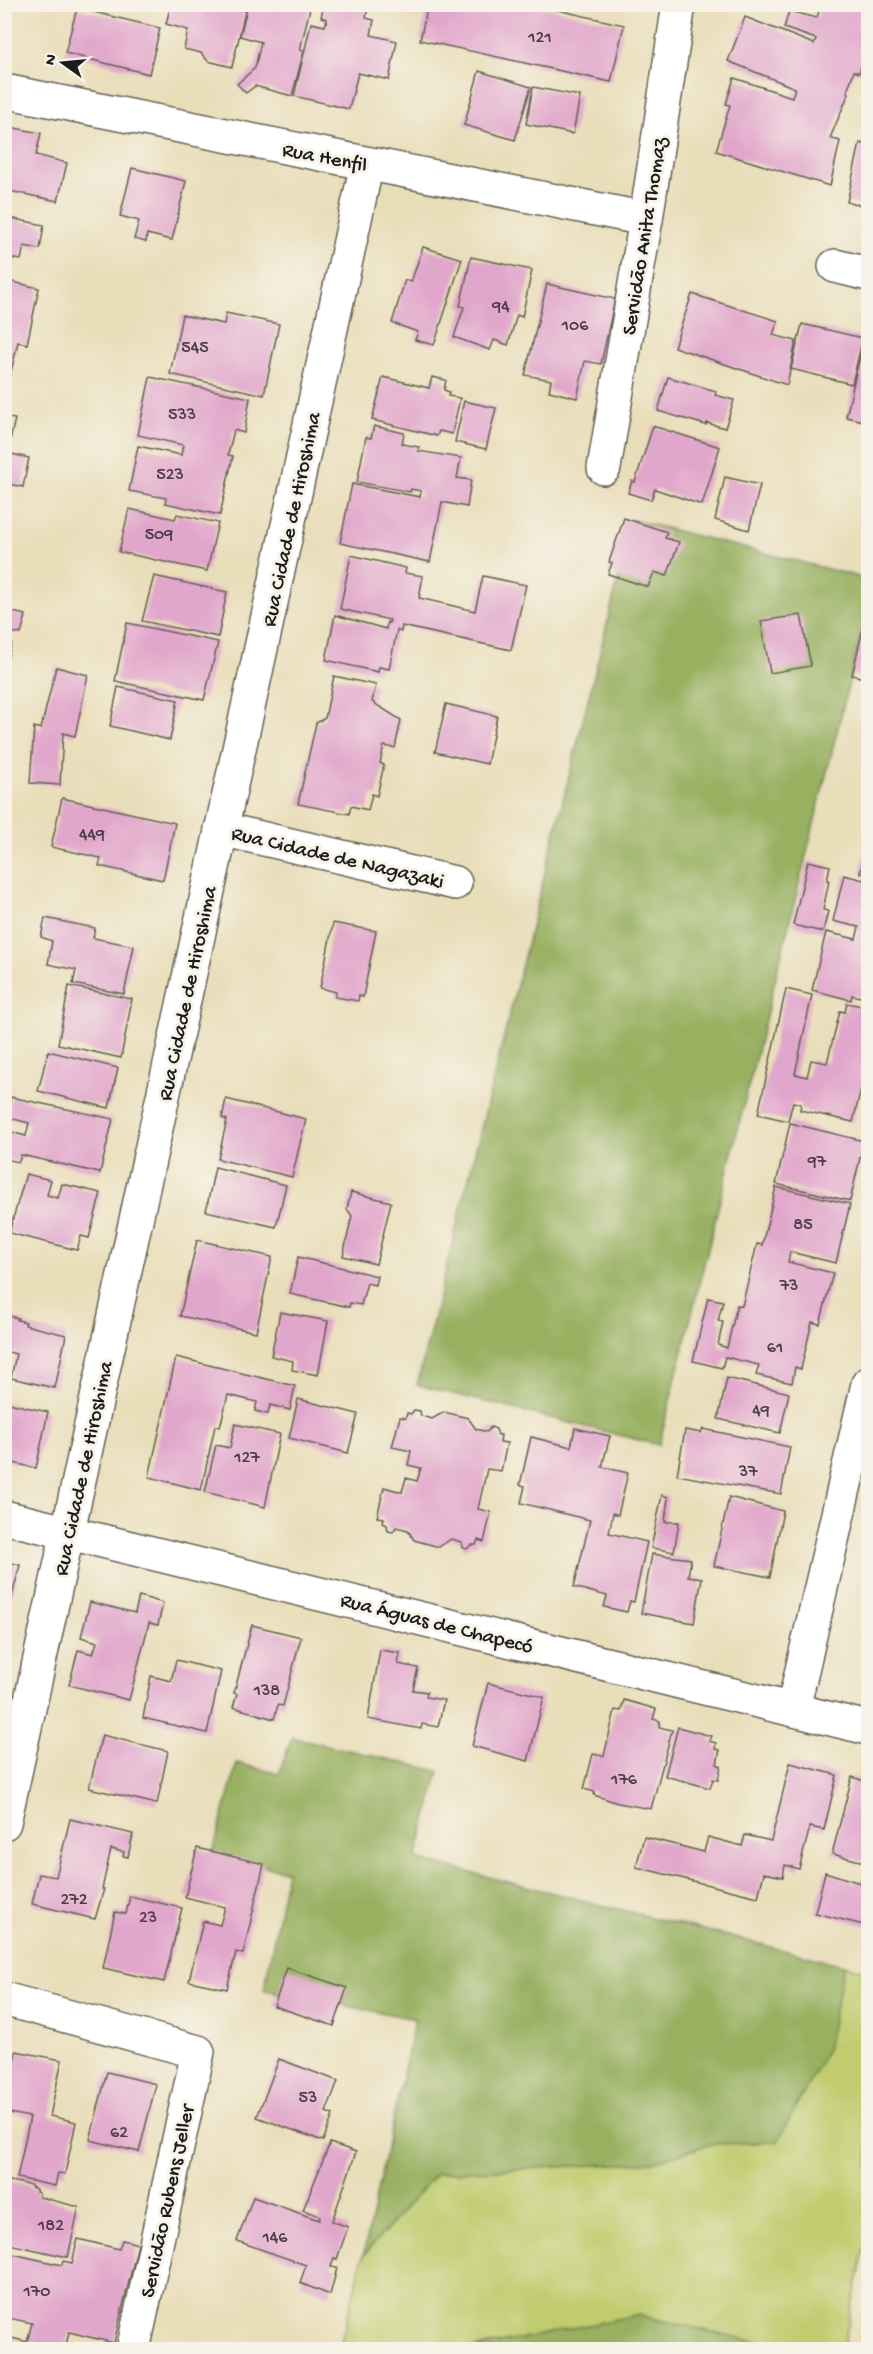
<svg xmlns="http://www.w3.org/2000/svg" width="873" height="2354" viewBox="0 0 873 2354" font-family="'Gochi Hand',sans-serif">
<rect width="100%" height="100%" fill="#f7f3e8"/>
<filter id="ink" filterUnits="userSpaceOnUse"><feTurbulence type="fractalNoise" baseFrequency=".0167" numOctaves="2"/><feDisplacementMap in="SourceGraphic" scale="12" xChannelSelector="R" yChannelSelector="G"/><feConvolveMatrix kernelMatrix="1 2 1 2 8 2 1 2 1" color-interpolation-filters="sRGB"/></filter>
<filter id="wash" filterUnits="userSpaceOnUse"><feTurbulence type="fractalNoise" baseFrequency=".008" numOctaves="4" result="noise"/><feDisplacementMap in="SourceGraphic" scale="24" xChannelSelector="R" yChannelSelector="G"/><feGaussianBlur stdDeviation="1.35" result="paint"/><feColorMatrix in="noise" values="0 0 0 0 0 0 0 0 0 0 0 0 0 0 0 0 0 1.4 0 .05"/><feComposite in="paint" operator="in"/></filter>
<g filter="url(#wash)">
<rect width="100%" height="100%" fill="#e9deba"/>
<!-- green -->
<path fill="#c0cc6e" stroke="#6e7445" stroke-width="1.5" d="M 844,1965 L 868,1971 L 868,2231 L 843,2349 L 789,2349 L 637,2315 L 471,2349 L 339,2350 L 363,2256 L 436,2173 L 652,2162 L 711,2144 L 777,2142 L 827,2049 Z"/>
<!-- forest -->
<g fill="#98b061" stroke="#5a663e" stroke-width="1.5">
<path d="M 633,520 L 868,579 L 868,607 L 659,1445 L 417,1385 Z"/>
<path d="M 292,1737 L 439,1771 L 416,1859 L 844,1965 L 827,2049 L 777,2142 L 711,2144 L 652,2162 L 436,2173 L 363,2256 L 415,2019 L 264,1990 L 287,1871 L 212,1856 L 237,1763 L 279,1774 Z"/>
<path d="M 637,2315 L 789,2349 L 471,2349 Z"/>
</g>
<g id="blocks">
<!-- building -->
<g fill="#e1a6cb">
<path d="M 171,4 L 247,4 L 232,67 L 208,61 L 201,53 L 184,49 L 188,30 L 166,24 Z"/>
<path d="M 248,4 L 311,4 L 300,50 L 304,51 L 292,96 L 255,86 L 246,93 L 237,84 L 255,68 L 261,42 L 240,36 Z"/>
<path d="M 324,4 L 369,4 L 366,18 L 374,20 L 371,35 L 397,41 L 389,80 L 358,73 L 349,109 L 294,96 L 311,23 L 325,26 L 327,19 L 321,17 Z"/>
<path d="M 428,4 L 531,4 L 624,25 L 611,82 L 420,40 Z"/>
<path d="M 821,4 L 868,4 L 868,25 L 862,45 L 867,46 L 859,73 L 854,71 L 847,92 L 849,93 L 830,138 L 840,141 L 830,186 L 716,151 L 730,105 L 726,104 L 734,78 L 792,97 L 795,88 L 728,61 L 745,17 L 814,44 L 816,39 L 784,28 L 789,11 L 817,18 Z"/>
<path d="M 77,8 L 160,28 L 149,74 L 65,53 Z"/>
<path d="M 479,71 L 531,87 L 515,140 L 464,125 Z"/>
<path d="M 533,87 L 580,96 L 573,134 L 526,124 Z"/>
<path d="M 4,126 L 41,133 L 36,155 L 67,163 L 58,201 L 4,190 Z"/>
<path d="M 860,143 L 868,145 L 868,207 L 847,202 Z"/>
<path d="M 132,168 L 186,181 L 172,240 L 147,234 L 146,242 L 134,239 L 139,221 L 120,216 Z"/>
<path d="M 5,217 L 44,225 L 40,249 L 24,246 L 21,260 L 5,257 Z"/>
<path d="M 423,247 L 462,259 L 434,345 L 415,340 L 418,332 L 392,323 L 405,280 L 411,282 Z"/>
<path d="M 471,257 L 532,270 L 522,317 L 517,315 L 508,345 L 494,340 L 490,350 L 454,337 L 464,307 L 460,306 Z"/>
<path d="M 4,280 L 39,288 L 27,344 L 18,342 L 5,397 Z"/>
<path d="M 547,284 L 615,299 L 601,364 L 585,361 L 577,398 L 549,391 L 551,380 L 525,375 Z"/>
<path d="M 692,294 L 778,321 L 773,335 L 796,341 L 787,385 L 674,347 Z"/>
<path d="M 226,313 L 279,324 L 264,395 L 170,374 L 182,315 L 224,324 Z"/>
<path d="M 802,324 L 863,338 L 852,384 L 791,369 Z"/>
<path d="M 864,338 L 868,339 L 868,422 L 846,417 Z"/>
<path d="M 150,377 L 250,398 L 244,433 L 234,430 L 228,455 L 233,456 L 220,515 L 165,503 L 166,498 L 129,491 L 138,446 L 181,455 L 183,445 L 138,435 Z"/>
<path d="M 383,377 L 429,388 L 432,377 L 446,380 L 444,390 L 449,392 L 448,396 L 460,398 L 452,434 L 439,431 L 437,436 L 372,420 Z"/>
<path d="M 668,377 L 716,391 L 715,395 L 734,400 L 725,428 L 707,423 L 706,425 L 658,411 Z"/>
<path d="M 464,401 L 496,408 L 486,449 L 455,442 Z"/>
<path d="M 4,417 L 15,419 L 7,453 L 29,458 L 23,487 L 4,483 Z"/>
<path d="M 374,426 L 404,433 L 402,444 L 419,447 L 418,451 L 461,458 L 457,478 L 471,480 L 467,507 L 442,502 L 430,562 L 340,543 L 352,484 L 420,497 L 421,491 L 411,489 L 410,492 L 357,482 L 366,437 L 371,438 Z"/>
<path d="M 653,426 L 720,447 L 702,505 L 655,489 L 651,500 L 628,493 L 632,481 L 635,482 Z"/>
<path d="M 725,477 L 760,485 L 749,530 L 715,520 Z"/>
<path d="M 129,509 L 175,519 L 177,514 L 218,523 L 207,571 L 119,552 Z"/>
<path d="M 624,518 L 667,532 L 665,538 L 679,542 L 667,576 L 654,572 L 648,587 L 608,574 L 612,563 L 609,562 Z"/>
<path d="M 351,555 L 406,568 L 405,573 L 423,576 L 419,598 L 475,611 L 483,576 L 526,585 L 511,650 L 402,626 L 401,632 L 397,630 L 389,669 L 379,667 L 378,672 L 326,660 L 335,615 L 386,629 L 387,622 L 389,623 L 390,620 L 340,609 Z"/>
<path d="M 154,576 L 227,592 L 218,637 L 142,621 Z"/>
<path d="M 4,610 L 26,615 L 21,634 L 4,631 Z"/>
<path d="M 867,611 L 868,611 L 868,679 L 852,675 Z"/>
<path d="M 801,615 L 811,666 L 770,673 L 761,621 Z"/>
<path d="M 127,623 L 218,642 L 204,700 L 115,681 Z"/>
<path d="M 4,640 L 12,642 L 5,668 L 4,668 Z"/>
<path d="M 56,667 L 88,675 L 75,736 L 63,733 L 60,785 L 30,783 L 34,727 L 41,729 Z"/>
<path d="M 334,676 L 376,685 L 372,702 L 401,720 L 395,748 L 384,746 L 380,763 L 384,765 L 377,796 L 372,794 L 368,810 L 351,806 L 349,814 L 298,804 L 316,723 L 325,718 Z"/>
<path d="M 118,687 L 178,700 L 170,740 L 110,726 Z"/>
<path d="M 446,704 L 497,716 L 487,764 L 435,752 Z"/>
<path d="M 62,798 L 175,823 L 163,880 L 99,866 L 101,858 L 51,847 Z"/>
<path d="M 868,840 L 868,875 L 860,873 Z"/>
<path d="M 808,861 L 830,866 L 827,880 L 829,881 L 823,910 L 828,911 L 823,932 L 793,925 Z"/>
<path d="M 844,875 L 868,881 L 868,999 L 852,995 L 851,1000 L 812,990 L 826,932 L 856,939 L 859,927 L 833,921 Z"/>
<path d="M 45,918 L 95,928 L 93,938 L 134,946 L 124,994 L 73,984 L 76,970 L 48,964 L 52,941 L 41,937 Z"/>
<path d="M 333,923 L 376,931 L 363,997 L 359,996 L 358,1001 L 335,997 L 336,992 L 320,988 Z"/>
<path d="M 69,986 L 132,999 L 121,1058 L 58,1044 Z"/>
<path d="M 786,989 L 812,995 L 795,1074 L 807,1077 L 811,1060 L 827,1063 L 840,1011 L 845,1012 L 847,1003 L 868,1007 L 868,1073 L 865,1072 L 853,1122 L 800,1110 L 801,1104 L 793,1102 L 788,1121 L 758,1114 Z"/>
<path d="M 48,1051 L 118,1068 L 109,1108 L 38,1091 Z"/>
<path d="M 11,1097 L 113,1119 L 100,1173 L 21,1155 L 19,1162 L 4,1159 L 7,1131 L 26,1136 L 29,1123 L 6,1117 Z"/>
<path d="M 226,1099 L 306,1119 L 292,1177 L 218,1159 L 227,1120 L 222,1118 Z"/>
<path d="M 790,1123 L 864,1141 L 850,1201 L 776,1184 Z"/>
<path d="M 215,1167 L 286,1185 L 276,1227 L 206,1211 Z"/>
<path d="M 26,1174 L 51,1180 L 47,1195 L 58,1198 L 62,1184 L 101,1193 L 89,1238 L 81,1236 L 77,1250 L 9,1233 Z"/>
<path d="M 776,1187 L 850,1204 L 836,1263 L 790,1252 L 788,1262 L 833,1273 L 820,1324 L 812,1322 L 801,1369 L 795,1367 L 792,1383 L 756,1375 L 759,1365 L 725,1357 L 722,1368 L 693,1361 L 708,1298 L 723,1301 L 718,1321 L 723,1322 L 718,1345 L 727,1348 L 737,1305 L 742,1306 L 757,1244 L 762,1245 Z"/>
<path d="M 351,1192 L 391,1202 L 376,1264 L 343,1256 L 352,1216 L 347,1209 Z"/>
<path d="M 197,1240 L 272,1257 L 256,1332 L 180,1316 Z"/>
<path d="M 298,1257 L 377,1276 L 375,1285 L 367,1283 L 361,1305 L 350,1303 L 349,1307 L 290,1294 Z"/>
<path d="M 280,1312 L 328,1321 L 318,1375 L 292,1370 L 293,1361 L 271,1356 Z"/>
<path d="M 4,1315 L 18,1318 L 17,1320 L 26,1322 L 25,1325 L 66,1335 L 55,1388 L 11,1378 L 16,1354 L 4,1351 Z"/>
<path d="M 176,1357 L 295,1386 L 290,1410 L 270,1405 L 268,1414 L 255,1411 L 257,1402 L 228,1395 L 220,1427 L 215,1426 L 201,1490 L 149,1477 Z"/>
<path d="M 727,1378 L 789,1393 L 780,1433 L 718,1419 Z"/>
<path d="M 298,1399 L 358,1414 L 348,1453 L 289,1438 Z"/>
<path d="M 4,1402 L 48,1412 L 36,1468 L 4,1461 Z"/>
<path d="M 414,1410 L 420,1411 L 421,1416 L 432,1419 L 444,1412 L 468,1418 L 476,1429 L 487,1432 L 491,1427 L 496,1429 L 498,1435 L 501,1435 L 500,1442 L 507,1443 L 501,1471 L 487,1469 L 478,1509 L 491,1512 L 484,1542 L 478,1540 L 476,1545 L 471,1545 L 467,1549 L 463,1548 L 462,1542 L 451,1539 L 439,1547 L 414,1540 L 408,1530 L 396,1527 L 393,1532 L 388,1531 L 387,1525 L 383,1523 L 384,1518 L 377,1517 L 384,1487 L 402,1492 L 406,1478 L 417,1481 L 421,1468 L 408,1465 L 411,1451 L 392,1447 L 400,1417 L 406,1418 L 407,1413 L 411,1414 Z"/>
<path d="M 235,1424 L 280,1434 L 265,1507 L 205,1492 L 216,1445 L 230,1448 Z"/>
<path d="M 575,1428 L 610,1436 L 602,1467 L 628,1473 L 618,1515 L 613,1513 L 609,1533 L 647,1542 L 634,1602 L 630,1601 L 627,1612 L 604,1607 L 607,1596 L 574,1587 L 590,1520 L 521,1503 L 525,1486 L 520,1485 L 531,1437 L 571,1447 Z"/>
<path d="M 703,1429 L 790,1447 L 781,1494 L 677,1475 L 685,1430 L 701,1433 Z"/>
<path d="M 662,1495 L 668,1497 L 665,1522 L 679,1522 L 674,1552 L 651,1548 Z"/>
<path d="M 729,1497 L 783,1511 L 770,1577 L 714,1566 Z"/>
<path d="M 652,1554 L 691,1559 L 688,1576 L 702,1578 L 694,1623 L 641,1613 Z"/>
<path d="M 4,1561 L 20,1565 L 5,1624 L 4,1623 Z"/>
<path d="M 139,1596 L 163,1603 L 158,1625 L 149,1623 L 129,1700 L 69,1685 L 78,1650 L 93,1654 L 97,1642 L 81,1637 L 90,1602 L 135,1613 Z"/>
<path d="M 252,1625 L 301,1637 L 283,1706 L 278,1705 L 274,1719 L 233,1707 L 237,1694 L 234,1693 Z"/>
<path d="M 380,1650 L 400,1653 L 398,1664 L 418,1668 L 413,1690 L 427,1692 L 426,1697 L 444,1700 L 438,1727 L 422,1724 L 421,1729 L 368,1719 Z"/>
<path d="M 176,1660 L 221,1671 L 207,1733 L 143,1718 L 151,1676 L 171,1681 Z"/>
<path d="M 488,1683 L 544,1697 L 528,1761 L 472,1746 Z"/>
<path d="M 624,1700 L 656,1709 L 653,1719 L 660,1721 L 659,1727 L 672,1730 L 651,1809 L 618,1803 L 594,1795 L 595,1792 L 584,1789 L 593,1754 L 604,1756 L 615,1710 L 621,1711 Z"/>
<path d="M 678,1727 L 711,1736 L 709,1741 L 716,1743 L 715,1749 L 720,1750 L 717,1764 L 721,1766 L 718,1780 L 713,1779 L 710,1788 L 665,1776 Z"/>
<path d="M 102,1735 L 168,1751 L 157,1804 L 89,1788 Z"/>
<path d="M 790,1763 L 837,1775 L 824,1830 L 810,1827 L 799,1869 L 785,1865 L 783,1877 L 764,1873 L 758,1897 L 636,1867 L 644,1837 L 704,1852 L 708,1837 L 742,1846 L 745,1835 L 771,1841 Z"/>
<path d="M 852,1777 L 868,1782 L 868,1863 L 832,1854 Z"/>
<path d="M 70,1819 L 133,1834 L 128,1857 L 123,1856 L 124,1852 L 111,1849 L 102,1889 L 104,1889 L 95,1919 L 32,1904 L 39,1874 L 56,1877 Z"/>
<path d="M 197,1848 L 264,1864 L 243,1954 L 236,1952 L 227,1989 L 189,1981 L 203,1921 L 220,1925 L 225,1907 L 185,1897 Z"/>
<path d="M 825,1872 L 860,1883 L 862,1878 L 868,1880 L 868,1926 L 815,1913 Z"/>
<path d="M 130,1896 L 182,1908 L 164,1982 L 103,1968 L 115,1912 L 126,1914 Z"/>
<path d="M 287,1968 L 347,1988 L 334,2026 L 274,2006 Z"/>
<path d="M 16,2051 L 62,2060 L 50,2116 L 76,2122 L 65,2174 L 58,2173 L 55,2186 L 17,2178 L 30,2117 L 4,2112 Z"/>
<path d="M 279,2059 L 338,2081 L 326,2112 L 333,2115 L 323,2141 L 257,2117 Z"/>
<path d="M 107,2072 L 156,2084 L 139,2152 L 90,2140 Z"/>
<path d="M 330,2143 L 356,2152 L 332,2221 L 348,2227 L 337,2259 L 334,2258 L 331,2267 L 337,2268 L 330,2295 L 300,2283 L 306,2265 L 237,2241 L 253,2197 L 319,2220 L 320,2216 L 303,2210 Z"/>
<path d="M 4,2180 L 31,2185 L 31,2187 L 36,2189 L 36,2192 L 39,2193 L 39,2197 L 79,2207 L 68,2257 L 4,2243 Z"/>
<path d="M 78,2239 L 119,2249 L 122,2240 L 138,2244 L 114,2343 L 69,2332 L 65,2350 L 4,2350 L 4,2336 L 27,2342 L 32,2323 L 4,2317 L 4,2252 L 62,2265 L 63,2261 L 72,2263 Z"/>
</g>
</g>
</g>
<g filter="url(#ink)">
<use href="#blocks" fill-opacity="0" stroke="#646053" stroke-width="1.5"/>
<g fill="none" stroke-linecap="round" stroke-linejoin="round">
<!-- minor casing -->
<g stroke="#646053" stroke-width="36">
<g id="minor">
<path d="M 4,91 L 646,219"/>
<path d="M 835,266 L 868,274"/>
<path d="M 604,468 L 646,219 L 679,4"/>
<path d="M 221,829 L 455,883"/>
<path d="M 4,1517 L 868,1728"/>
<path d="M 793,1709 L 868,1384"/>
<path d="M 4,1823 L 367,164"/>
<path d="M 4,1999 L 198,2052 L 133,2350"/>
</g>
</g>
<!-- minor -->
<use href="#minor" stroke="#fff" stroke-width="33"/>
</g>
</g>
<g text-anchor="middle" stroke-width="6" stroke-linejoin="round" paint-order="stroke">
<!-- number labels -->
<g font-size="18" fill="#4d3e48">
<text x="540" y="42">121</text>
<text x="501" y="311">94</text>
<text x="575" y="330">106</text>
<text x="195" y="352">545</text>
<text x="182" y="419">533</text>
<text x="170" y="479">523</text>
<text x="159" y="539">509</text>
<text x="92" y="839">449</text>
<text x="817" y="1166">97</text>
<text x="803" y="1229">85</text>
<text x="789" y="1290">73</text>
<text x="775" y="1352">61</text>
<text x="761" y="1415">49</text>
<text x="247" y="1462">127</text>
<text x="748" y="1476">37</text>
<text x="267" y="1695">138</text>
<text x="624" y="1784">176</text>
<text x="74" y="1904">272</text>
<text x="148" y="1922">23</text>
<text x="308" y="2102">53</text>
<text x="119" y="2137">62</text>
<text x="51" y="2230">182</text>
<text x="275" y="2242">146</text>
<text x="37" y="2296">170</text>
</g>
<!-- street labels -->
<g font-size="21" fill="#1c1c1c" stroke="#f7f3e8">
<text transform="translate(325 156) rotate(11)" y="7">Rua Henfil</text>
<text transform="translate(643 236) rotate(-81)" y="7">Servidão Anita Thomaz</text>
<text transform="translate(290 519) rotate(-78)" y="7">Rua Cidade de Hiroshima</text>
<text transform="translate(338 856) rotate(13)" y="7">Rua Cidade de Nagazaki</text>
<text transform="translate(186 993) rotate(-78)" y="7">Rua Cidade de Hiroshima</text>
<text transform="translate(82 1468) rotate(-78)" y="7">Rua Cidade de Hiroshima</text>
<text transform="translate(437 1622) rotate(14)" y="7">Rua Águas de Chapecó</text>
<text transform="translate(166 2201) rotate(-78)" y="7">Servidão Rubens Jeller</text>
</g>
</g>
<!-- margin -->
<rect width="873" height="2354" fill="none" stroke="#f7f3e8" stroke-width="24"/>
<!-- north arrow -->
<g transform="translate(63 63) rotate(285)" stroke="#f7f3e8" stroke-width="4.5" paint-order="stroke">
<path d="M0-4.5L10 22L0 15L-10 22Z" fill="#1c1c1c"/>
<text y="-9" font-size="16" font-weight="bold" text-anchor="middle" fill="#1c1c1c">N</text>
</g>
</svg>
